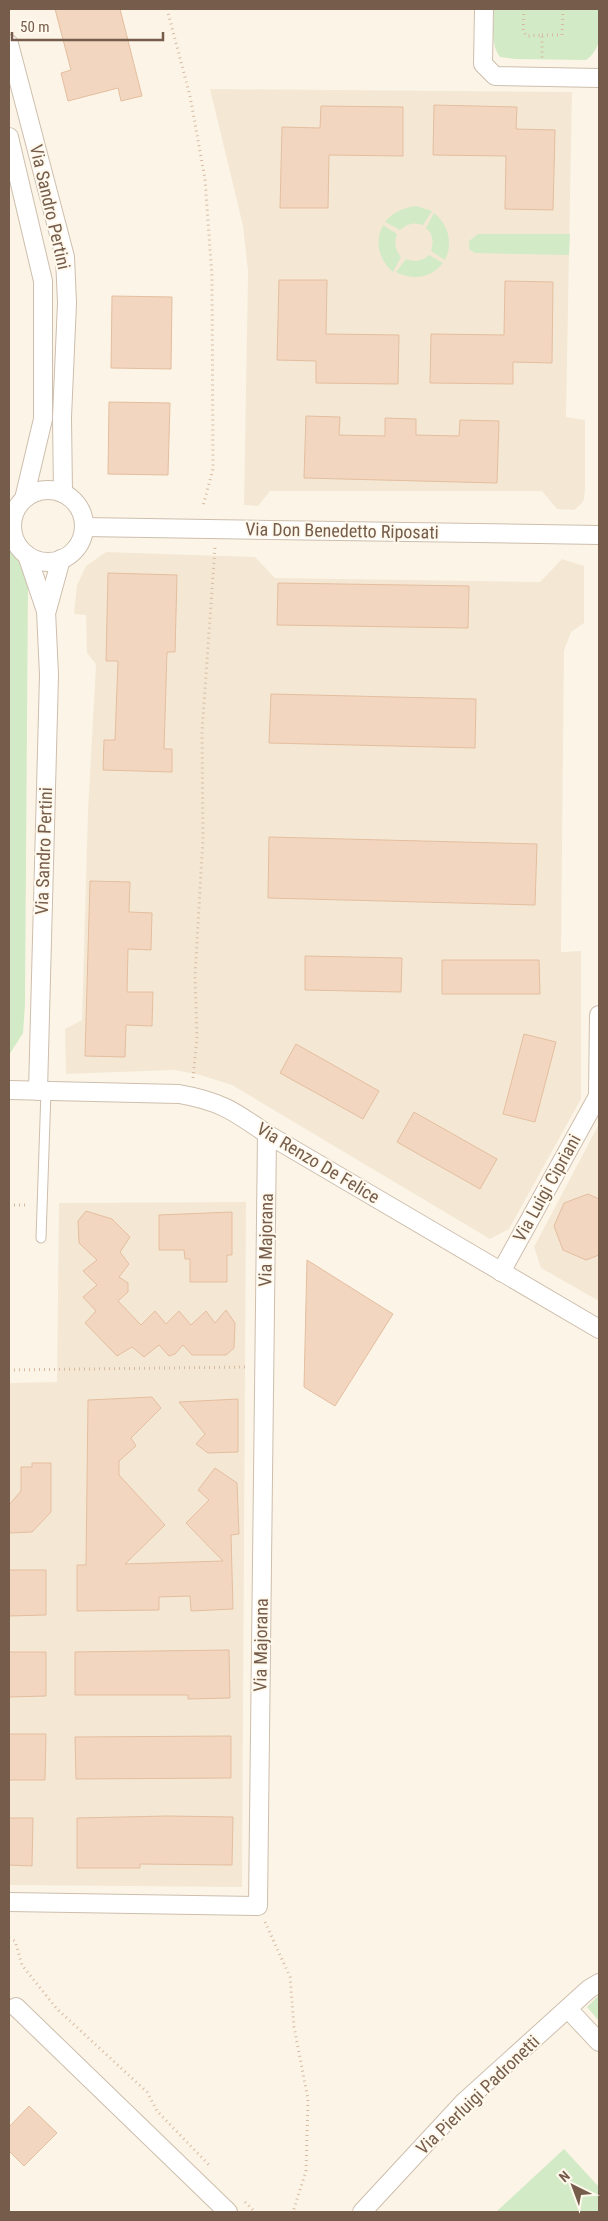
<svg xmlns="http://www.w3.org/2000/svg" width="608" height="2221" viewBox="0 0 608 2221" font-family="'Roboto Condensed',sans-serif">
<rect width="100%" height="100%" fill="#fcf5e7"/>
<!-- residential -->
<g fill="#f4e8d5">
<path d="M 210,89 L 572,92 L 566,417 L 585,420 L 585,488 L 584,500 L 581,504 L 574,510 L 557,509 L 542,491 L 270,491 L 258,506 L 244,505 L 248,271 L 243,226 Z"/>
<path d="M 106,552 L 255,557 L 275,578 L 540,582 L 562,559 L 584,566 L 584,623 L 571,632 L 564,651 L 561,952 L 581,951 L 581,1099 L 509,1229 L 490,1239 L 232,1085 L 200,1075 L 174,1070 L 66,1074 L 65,1029 L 82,1020 L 88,810 L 96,664 L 87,653 L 86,615 L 74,614 L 77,585 L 86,566 Z"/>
<path d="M 599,1124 L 599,1301 L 541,1268 L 534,1247 Z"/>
<path d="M 246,1202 L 242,1887 L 9,1885 L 9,1383 L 57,1382 L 59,1203 Z"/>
</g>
<!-- green -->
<g fill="#d2eac5">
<path d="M 494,9 L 599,9 C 599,28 604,48 586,60 L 515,59 L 500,57 C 490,44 494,24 494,9 Z"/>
<path d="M 416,206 L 432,211 L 423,225 C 415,222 407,223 400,230 L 385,222 C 393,212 403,208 416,206 Z"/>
<path d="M 434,213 C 449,225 453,243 445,260 L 431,251 C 434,242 433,234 426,228 Z"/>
<path d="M 383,225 L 397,234 C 394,242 395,250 401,257 L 393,272 C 379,260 374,242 383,225 Z"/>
<path d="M 478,234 L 570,234 L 569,255 L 475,253 L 469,249 L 469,241 Z"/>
<path d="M 429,255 L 443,263 C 431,278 413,281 396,272 L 406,259 C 414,262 422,262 429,255 Z"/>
<path d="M 9,550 L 20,558 L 28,586 L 25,1005 L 23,1033 L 9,1055 Z"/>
<path d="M 599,1995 L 599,2021 L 587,2007 Z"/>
<path d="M 564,2149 L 599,2187 L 599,2212 L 496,2212 Z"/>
</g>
<!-- building -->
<g fill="#f2d6bf" stroke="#e4be9f">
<path d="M 55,9 L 120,9 L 142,96 L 121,101 L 118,88 L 68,101 L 61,73 L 71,70 Z"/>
<path d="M 434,105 L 517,107 L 516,129 L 555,130 L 553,210 L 505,209 L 506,156 L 433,155 Z"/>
<path d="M 321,106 L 403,107 L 403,156 L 329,155 L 328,208 L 280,208 L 282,127 L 320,128 Z"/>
<path d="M 279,280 L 327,280 L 326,334 L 399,335 L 398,384 L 316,383 L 316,361 L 277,360 Z"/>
<path d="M 505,281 L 553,282 L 552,363 L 513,362 L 513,384 L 430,383 L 431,334 L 504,335 Z"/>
<path d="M 112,296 L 172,297 L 171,369 L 111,368 Z"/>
<path d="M 109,402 L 170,403 L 168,475 L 108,474 Z"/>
<path d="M 306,416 L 340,417 L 339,435 L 385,436 L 385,418 L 416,419 L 416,435 L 459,436 L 460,420 L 499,421 L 497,483 L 304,478 Z"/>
<path d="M 108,573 L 177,575 L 175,652 L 167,652 L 164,749 L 172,749 L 172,772 L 103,770 L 104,740 L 115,740 L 118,661 L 106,661 Z"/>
<path d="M 278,583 L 469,586 L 468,628 L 277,625 Z"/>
<path d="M 271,694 L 476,699 L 475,748 L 269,743 Z"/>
<path d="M 269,837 L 537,844 L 535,905 L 268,898 Z"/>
<path d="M 90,881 L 130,882 L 129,912 L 152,913 L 151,950 L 128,949 L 127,992 L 153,992 L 152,1026 L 126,1025 L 125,1057 L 85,1056 Z"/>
<path d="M 305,956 L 402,958 L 401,992 L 305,990 Z"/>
<path d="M 442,960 L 539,960 L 540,994 L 442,994 Z"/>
<path d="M 524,1034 L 556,1042 L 535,1122 L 503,1114 Z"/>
<path d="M 296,1044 L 379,1091 L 363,1119 L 280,1073 Z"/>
<path d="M 414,1112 L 497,1159 L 480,1189 L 397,1142 Z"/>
<path d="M 588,1194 L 599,1199 L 599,1255 L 586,1260 L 563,1250 L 554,1226 L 564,1203 Z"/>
<path d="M 86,1211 L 112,1219 L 130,1237 L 120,1252 L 129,1264 L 119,1277 L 128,1283 L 128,1292 L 118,1301 L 141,1325 L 155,1311 L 166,1324 L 179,1311 L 191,1325 L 206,1311 L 215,1323 L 226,1310 L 235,1323 L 234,1348 L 226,1355 L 192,1355 L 183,1345 L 175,1354 L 169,1356 L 159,1345 L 144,1357 L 132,1347 L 117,1356 L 85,1323 L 96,1311 L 83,1297 L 97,1285 L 83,1271 L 97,1260 L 79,1243 L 78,1221 Z"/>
<path d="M 232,1212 L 232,1255 L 227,1255 L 227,1282 L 190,1282 L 190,1259 L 185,1259 L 184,1250 L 159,1250 L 159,1215 Z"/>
<path d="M 307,1260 L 393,1314 L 335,1406 L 304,1387 Z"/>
<path d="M 152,1397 L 161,1408 L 131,1438 L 136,1446 L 119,1461 L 119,1475 L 165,1525 L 125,1564 L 223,1561 L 186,1523 L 209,1500 L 198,1490 L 215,1468 L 237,1483 L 239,1534 L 231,1535 L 233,1609 L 191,1611 L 190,1596 L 159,1597 L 159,1610 L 77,1611 L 77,1565 L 86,1565 L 88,1400 Z"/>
<path d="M 238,1399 L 238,1452 L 208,1453 L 196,1444 L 205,1434 L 179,1402 Z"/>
<path d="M 32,1463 L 51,1463 L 51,1512 L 32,1532 L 9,1533 L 9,1505 L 21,1491 L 21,1467 L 32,1467 Z"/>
<path d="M 9,1570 L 46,1570 L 46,1615 L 9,1616 Z"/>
<path d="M 229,1650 L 230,1698 L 188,1699 L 188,1695 L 75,1695 L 75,1652 Z"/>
<path d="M 9,1652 L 46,1652 L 46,1696 L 9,1697 Z"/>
<path d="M 9,1734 L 46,1734 L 45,1780 L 9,1780 Z"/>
<path d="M 231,1736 L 231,1778 L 76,1779 L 75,1737 Z"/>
<path d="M 167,1816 L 233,1817 L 232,1865 L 140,1864 L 140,1868 L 77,1868 L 77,1818 Z"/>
<path d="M 9,1818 L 33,1818 L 32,1866 L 9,1865 Z"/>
<path d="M 29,2106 L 57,2133 L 24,2166 L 9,2151 L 9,2127 Z"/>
</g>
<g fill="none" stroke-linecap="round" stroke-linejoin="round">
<!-- service casing -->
<g stroke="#cebead" stroke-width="11">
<path id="service" d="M 41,1238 L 46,1091"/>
</g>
<!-- minor casing -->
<g stroke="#cebead" stroke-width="20">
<g id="minor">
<path d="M 484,9 L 483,64 L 495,76 L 599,78"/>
<path d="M 9,44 L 65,257 L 67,303 L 62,417 L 63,493"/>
<path d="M 9,137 L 43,281 L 43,419 L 24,499"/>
<circle cx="48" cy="526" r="36"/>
<path d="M 84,527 L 599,535"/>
<path d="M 27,555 L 46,611 L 49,675 L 38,1091"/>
<path d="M 47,610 L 61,559"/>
<path d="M 9,1090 L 179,1094 C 220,1101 234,1111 267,1134 L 599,1329"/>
<path d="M 501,1272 L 598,1096 L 599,1015"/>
<path d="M 9,1902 L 258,1906 L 267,1134"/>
<path d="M 16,2007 L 228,2212"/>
<path d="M 568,2009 L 599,2042"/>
<path d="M 362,2212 L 463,2103 L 589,1989 L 599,1983"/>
</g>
</g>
<!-- path -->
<g stroke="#d7baa1" stroke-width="3" stroke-dasharray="1 4" stroke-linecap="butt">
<path d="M 167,9 L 190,96 L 205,179 L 212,277 L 213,469 L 203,506"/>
<path d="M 524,9 L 523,31 L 527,36 L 542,35 L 542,59"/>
<path d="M 542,35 L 562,35 L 563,9"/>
<path d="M 193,1078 L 197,1037 L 195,977 L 203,838 L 202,732 L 215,547"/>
<path d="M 9,1205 L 28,1205"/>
<path d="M 9,1370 L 246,1367"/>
<path d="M 265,1922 L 290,1977 L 294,2027 L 308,2099 L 306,2171 L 293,2212"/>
<path d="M 9,1938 L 15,1941 L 22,1965 L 56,2008 L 147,2092 L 157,2111 L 209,2165"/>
<path d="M 245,2202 L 255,2212"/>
</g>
<!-- service -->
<use href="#service" stroke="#fff" stroke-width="9"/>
<!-- minor -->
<use href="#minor" stroke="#fff" stroke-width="18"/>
</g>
<g text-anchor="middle" stroke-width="4" stroke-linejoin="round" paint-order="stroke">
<!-- street labels -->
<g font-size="18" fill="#765d4b" stroke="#fff9ed">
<text transform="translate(50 207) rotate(77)" y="6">Via Sandro Pertini</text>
<text transform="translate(342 531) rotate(1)" y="6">Via Don Benedetto Riposati</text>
<text transform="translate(44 851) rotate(-88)" y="6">Via Sandro Pertini</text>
<text transform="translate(318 1163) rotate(31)" y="6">Via Renzo De Felice</text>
<text transform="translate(547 1188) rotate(-61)" y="6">Via Luigi Cipriani</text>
<text transform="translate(266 1240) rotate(-89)" y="6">Via Majorana</text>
<text transform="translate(261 1645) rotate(-89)" y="6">Via Majorana</text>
<text transform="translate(478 2095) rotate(-44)" y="6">Via Pierluigi Padronetti</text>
</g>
</g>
<!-- border -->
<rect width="608" height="2221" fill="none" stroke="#765d4b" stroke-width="20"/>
<!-- north arrow -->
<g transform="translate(573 2186) rotate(318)" stroke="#fff9ed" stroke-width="4" paint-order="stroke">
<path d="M0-4L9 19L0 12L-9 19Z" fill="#765d4b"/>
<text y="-8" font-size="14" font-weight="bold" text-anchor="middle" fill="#765d4b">N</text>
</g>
<!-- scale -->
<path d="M12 32v8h151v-8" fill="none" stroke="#765d4b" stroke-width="2.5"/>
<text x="20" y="32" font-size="15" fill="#765d4b" stroke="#fff9ed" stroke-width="4" paint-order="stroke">50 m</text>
</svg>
